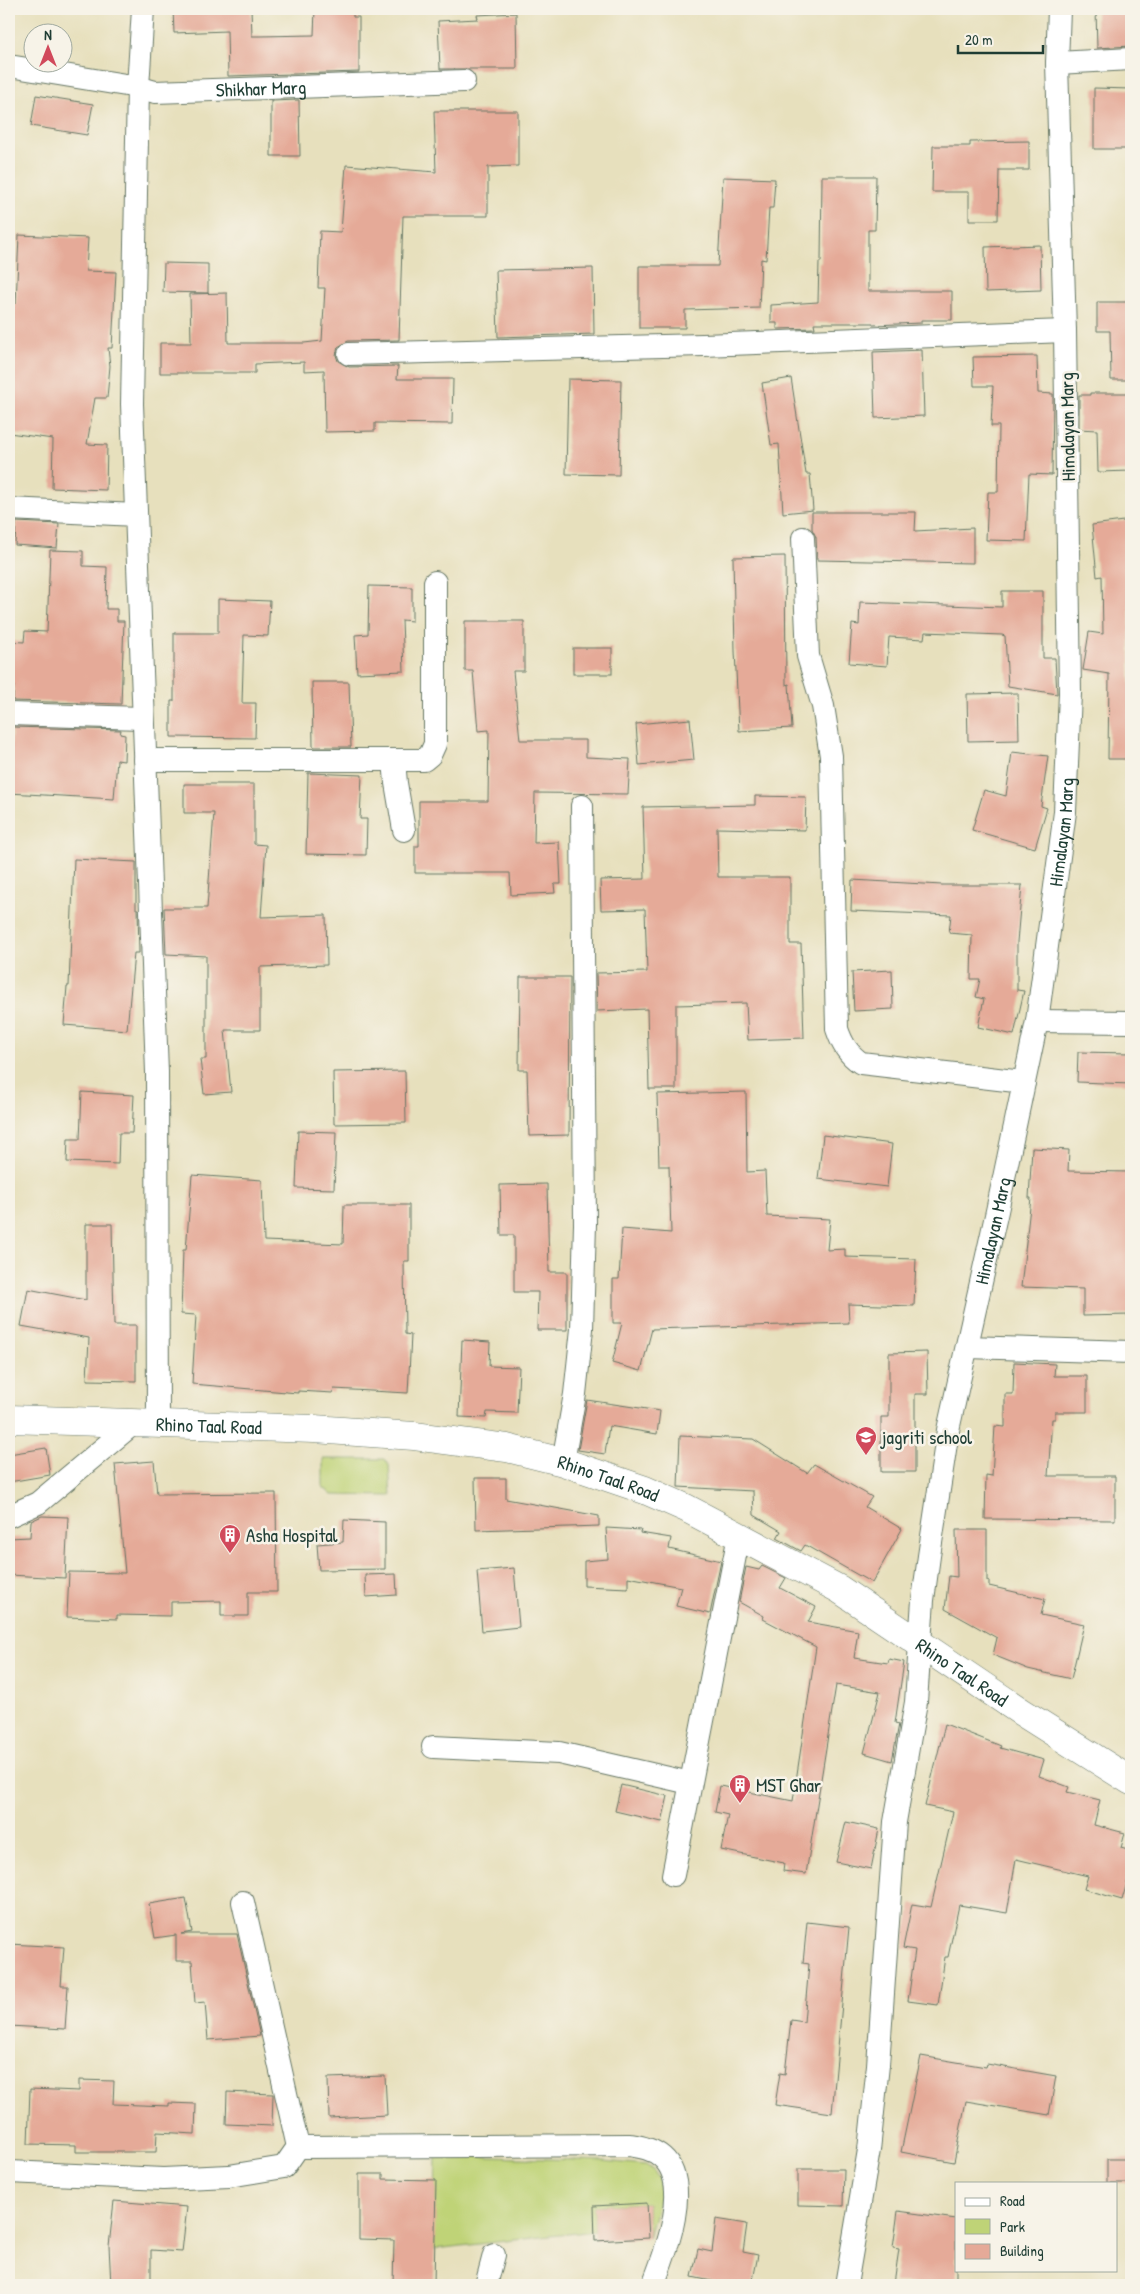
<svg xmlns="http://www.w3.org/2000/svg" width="1140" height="2294" viewBox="0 0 1140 2294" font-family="'Patrick Hand',sans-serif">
<rect width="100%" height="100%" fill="#f7f3e8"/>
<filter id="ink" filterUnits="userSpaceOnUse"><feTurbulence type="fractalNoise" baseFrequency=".02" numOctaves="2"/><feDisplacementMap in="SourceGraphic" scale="10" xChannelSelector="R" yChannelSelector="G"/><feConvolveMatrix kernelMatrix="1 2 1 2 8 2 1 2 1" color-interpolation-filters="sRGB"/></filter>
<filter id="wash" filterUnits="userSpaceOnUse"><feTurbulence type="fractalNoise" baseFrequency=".0096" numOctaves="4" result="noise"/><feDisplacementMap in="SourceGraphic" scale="20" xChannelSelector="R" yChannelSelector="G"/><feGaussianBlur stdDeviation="1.12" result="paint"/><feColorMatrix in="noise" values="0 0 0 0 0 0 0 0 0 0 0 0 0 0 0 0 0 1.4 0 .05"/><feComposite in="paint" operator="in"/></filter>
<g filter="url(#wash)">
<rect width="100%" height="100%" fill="#e7e0bd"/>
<!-- green -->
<g fill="#bfd377" stroke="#6f8856">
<path d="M 323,1459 L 385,1459 L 389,1465 L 391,1496 L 332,1495 L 323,1487 Z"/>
<path d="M 436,2155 L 604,2161 L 646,2165 L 654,2171 L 659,2179 L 661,2192 L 649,2238 L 647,2203 L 594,2206 L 595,2231 L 434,2249 Z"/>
</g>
<g id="blocks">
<!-- building -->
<g fill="#e5aa98">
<path d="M 173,9 L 251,9 L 252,36 L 260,36 L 314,35 L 315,9 L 353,9 L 353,17 L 359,17 L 359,72 L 228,76 L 227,31 L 174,33 Z"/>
<path d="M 1131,9 L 1131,46 L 1097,48 L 1096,10 Z"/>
<path d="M 516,13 L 517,69 L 440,69 L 438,21 L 478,19 L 477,15 Z"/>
<path d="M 1094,88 L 1131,89 L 1131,149 L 1094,149 Z"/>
<path d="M 36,95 L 93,104 L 87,135 L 31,126 Z"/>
<path d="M 299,100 L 300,156 L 271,156 L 271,101 Z"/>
<path d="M 434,111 L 518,111 L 518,166 L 488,167 L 488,216 L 403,216 L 399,340 L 348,341 L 338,347 L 336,355 L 338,361 L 349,367 L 398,366 L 397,379 L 453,379 L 452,424 L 375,423 L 375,431 L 325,432 L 324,370 L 304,371 L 304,362 L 255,364 L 255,373 L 160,373 L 160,343 L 191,343 L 190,294 L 227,293 L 228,343 L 304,343 L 322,341 L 325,288 L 318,288 L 320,231 L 341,232 L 346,165 L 436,172 Z"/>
<path d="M 1029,141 L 1029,170 L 999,170 L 998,220 L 969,220 L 969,192 L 932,192 L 933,146 L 970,146 L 970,142 Z"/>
<path d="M 822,176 L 876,176 L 875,230 L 868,230 L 868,291 L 952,291 L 952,320 L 921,320 L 921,323 L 873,325 L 873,323 L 814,323 L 815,328 L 777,329 L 777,323 L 771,323 L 771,305 L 818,302 L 819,262 L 821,262 Z"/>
<path d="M 723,177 L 775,179 L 773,208 L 769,208 L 766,260 L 761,259 L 759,308 L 685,310 L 685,328 L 639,328 L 639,266 L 718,266 Z"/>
<path d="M 19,235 L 88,238 L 86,271 L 116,272 L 112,348 L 108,348 L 110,366 L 107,398 L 95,398 L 87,444 L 107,445 L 106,490 L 52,488 L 53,439 L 9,433 L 9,302 L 16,304 Z"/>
<path d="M 1040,245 L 1041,290 L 986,292 L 985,247 Z"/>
<path d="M 164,263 L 208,264 L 208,293 L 163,292 Z"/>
<path d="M 593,268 L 594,334 L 498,337 L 496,270 Z"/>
<path d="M 1097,302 L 1131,302 L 1131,380 L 1111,380 L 1110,331 L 1097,331 Z"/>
<path d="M 922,350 L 924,416 L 875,418 L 873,352 Z"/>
<path d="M 1037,356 L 1038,393 L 1053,394 L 1052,475 L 1029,474 L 1026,541 L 986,540 L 988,492 L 998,492 L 999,426 L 991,426 L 993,386 L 974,386 L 973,357 Z"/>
<path d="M 791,378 L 806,474 L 810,474 L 813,510 L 783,513 L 779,444 L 771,445 L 762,383 Z"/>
<path d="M 568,379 L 621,380 L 619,475 L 566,474 Z"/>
<path d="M 1090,393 L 1131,393 L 1131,471 L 1098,472 L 1097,430 L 1079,429 L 1079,395 L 1090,395 Z"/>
<path d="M 812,512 L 916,512 L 915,531 L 973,528 L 973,563 L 817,560 L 816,537 L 812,529 Z"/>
<path d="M 1131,520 L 1131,573 L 1129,573 L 1131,759 L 1108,759 L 1109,674 L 1083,670 L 1089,632 L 1103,634 L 1102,576 L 1097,577 L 1092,525 Z"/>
<path d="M 16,522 L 59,524 L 57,548 L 15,545 Z"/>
<path d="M 50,550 L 83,551 L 83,566 L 107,567 L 106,609 L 117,609 L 117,621 L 124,621 L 121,704 L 13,701 L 14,685 L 9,685 L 9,641 L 24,642 L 25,631 L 47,632 Z"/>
<path d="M 785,556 L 786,685 L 789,684 L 792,728 L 739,731 L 735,651 L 733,557 Z"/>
<path d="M 369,586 L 412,587 L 412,621 L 402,620 L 404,671 L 357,673 L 355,635 L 368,634 Z"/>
<path d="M 1002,591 L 1043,591 L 1043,658 L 1055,658 L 1057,694 L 1008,686 L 1005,636 L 1002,635 L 925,632 L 924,639 L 889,637 L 887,666 L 849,663 L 852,624 L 859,625 L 860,602 L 1002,607 Z"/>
<path d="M 218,599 L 270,601 L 268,636 L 244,635 L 242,703 L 256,703 L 255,738 L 171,737 L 171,701 L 174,701 L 174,633 L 218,633 Z"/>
<path d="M 465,621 L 524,621 L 524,671 L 513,671 L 520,740 L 586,740 L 586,757 L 630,759 L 628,794 L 535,793 L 534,843 L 559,842 L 561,884 L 554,884 L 555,893 L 511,895 L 510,873 L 415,873 L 415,846 L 419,846 L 419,801 L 488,801 L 489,730 L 478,731 L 473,671 L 465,671 Z"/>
<rect x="573" y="648" width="39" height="26"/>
<path d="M 312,682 L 349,682 L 351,747 L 313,747 Z"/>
<path d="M 1018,693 L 1019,740 L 968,741 L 967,694 Z"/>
<path d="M 690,719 L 694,760 L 639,765 L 636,724 Z"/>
<path d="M 12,727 L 121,730 L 120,734 L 125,735 L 124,761 L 117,760 L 114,799 L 9,793 Z"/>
<path d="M 1012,752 L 1048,756 L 1041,806 L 1047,808 L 1035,848 L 972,830 L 984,790 L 1006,796 Z"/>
<path d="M 308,773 L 362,775 L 360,819 L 367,819 L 366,855 L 306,854 Z"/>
<path d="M 184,784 L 254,784 L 254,844 L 266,845 L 261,917 L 326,915 L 327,965 L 260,967 L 260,1030 L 225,1030 L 231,1092 L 204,1094 L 200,1059 L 206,1059 L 206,956 L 166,954 L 164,908 L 207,908 L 214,813 L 184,813 Z"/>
<path d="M 755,796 L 806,797 L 805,830 L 717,828 L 718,877 L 790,877 L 790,944 L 801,944 L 804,1038 L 748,1040 L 746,1003 L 676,1005 L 676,1089 L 649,1089 L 647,1009 L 597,1011 L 596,973 L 647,972 L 645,909 L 601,910 L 600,880 L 645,879 L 643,807 L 755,805 Z"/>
<path d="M 74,859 L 136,862 L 136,909 L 138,909 L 139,953 L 134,953 L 127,1030 L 64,1025 L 67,986 L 69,986 Z"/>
<path d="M 852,880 L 942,885 L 1022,885 L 1017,942 L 1017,990 L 1024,991 L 1014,1035 L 978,1027 L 984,999 L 976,997 L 980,979 L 971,979 L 972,935 L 949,933 L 951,915 L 851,911 Z"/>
<path d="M 892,970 L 893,1009 L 854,1011 L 852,972 Z"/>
<path d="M 520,977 L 570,977 L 569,1135 L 529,1136 L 527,1070 L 519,1070 Z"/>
<path d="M 1078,1052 L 1131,1053 L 1131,1084 L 1077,1082 Z"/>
<path d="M 405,1071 L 406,1123 L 334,1124 L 333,1072 Z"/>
<path d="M 82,1092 L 134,1095 L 132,1133 L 119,1133 L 118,1164 L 67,1162 L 68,1139 L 80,1139 Z"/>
<path d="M 746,1092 L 747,1172 L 765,1171 L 767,1216 L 830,1219 L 827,1250 L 845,1249 L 845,1257 L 916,1259 L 914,1306 L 848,1304 L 849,1323 L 652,1329 L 641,1371 L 612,1363 L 622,1323 L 613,1323 L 613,1279 L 619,1279 L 622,1229 L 671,1233 L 669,1166 L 659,1166 L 657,1094 Z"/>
<path d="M 298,1131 L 336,1132 L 334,1189 L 296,1188 Z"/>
<path d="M 823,1135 L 892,1144 L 887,1187 L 818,1179 Z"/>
<path d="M 1032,1148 L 1069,1150 L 1068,1171 L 1131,1172 L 1130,1315 L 1083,1316 L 1083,1289 L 1021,1287 L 1031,1198 L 1029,1198 Z"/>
<path d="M 192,1175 L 262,1180 L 264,1241 L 343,1244 L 344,1205 L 409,1205 L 409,1261 L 404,1261 L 405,1334 L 411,1335 L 408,1393 L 334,1389 L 333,1393 L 298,1391 L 298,1393 L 192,1384 L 196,1315 L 181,1314 L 183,1250 L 186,1250 Z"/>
<path d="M 547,1184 L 549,1272 L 567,1272 L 567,1330 L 537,1330 L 538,1292 L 514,1292 L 514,1235 L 501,1235 L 500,1185 Z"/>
<path d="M 86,1224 L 112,1224 L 114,1325 L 136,1325 L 136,1381 L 87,1380 L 89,1338 L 21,1326 L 28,1289 L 86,1300 Z"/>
<path d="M 462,1340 L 490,1342 L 489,1366 L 519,1367 L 517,1413 L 487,1412 L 486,1418 L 459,1417 Z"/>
<path d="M 927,1352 L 928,1394 L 915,1394 L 915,1472 L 881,1472 L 881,1417 L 889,1417 L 889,1353 Z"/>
<path d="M 1014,1362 L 1055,1364 L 1054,1376 L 1087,1376 L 1087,1412 L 1055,1412 L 1055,1419 L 1052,1419 L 1048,1476 L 1115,1476 L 1115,1520 L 985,1519 L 986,1475 L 992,1476 L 995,1426 L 1005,1427 L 1005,1394 L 1013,1394 Z"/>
<path d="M 587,1400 L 660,1411 L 657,1434 L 609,1426 L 605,1454 L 578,1450 Z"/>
<path d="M 680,1436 L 753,1439 L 807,1473 L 814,1464 L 872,1497 L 865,1507 L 902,1529 L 872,1583 L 805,1545 L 801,1551 L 777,1538 L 781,1531 L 754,1515 L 753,1491 L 678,1487 Z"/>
<path d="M 46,1448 L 50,1475 L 9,1482 L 9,1454 Z"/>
<path d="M 154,1461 L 157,1494 L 276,1493 L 277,1592 L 248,1592 L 248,1616 L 221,1616 L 221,1601 L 171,1602 L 171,1616 L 117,1615 L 117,1619 L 67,1617 L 69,1572 L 125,1573 L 115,1464 Z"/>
<path d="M 475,1478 L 506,1478 L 506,1499 L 599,1516 L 599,1526 L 476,1530 Z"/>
<path d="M 42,1516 L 68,1517 L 65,1578 L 9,1575 L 9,1538 L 30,1537 L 31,1521 Z"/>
<path d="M 344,1520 L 385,1522 L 385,1569 L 319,1570 L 317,1544 L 343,1542 Z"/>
<path d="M 606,1528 L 641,1530 L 640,1533 L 671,1538 L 669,1549 L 721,1561 L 710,1614 L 676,1606 L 681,1587 L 628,1577 L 628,1588 L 584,1586 L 584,1561 L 608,1559 Z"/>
<path d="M 956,1530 L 987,1530 L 987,1581 L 989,1581 L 989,1586 L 1045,1599 L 1041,1615 L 1084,1624 L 1071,1679 L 1028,1669 L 993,1655 L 997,1638 L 945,1609 L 949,1576 L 957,1577 Z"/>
<path d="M 762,1566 L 786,1578 L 780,1588 L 816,1607 L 808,1622 L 858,1631 L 854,1658 L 888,1663 L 889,1659 L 904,1662 L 895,1723 L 899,1724 L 892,1761 L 864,1753 L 880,1692 L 836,1685 L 806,1874 L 783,1871 L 784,1863 L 721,1850 L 728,1815 L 715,1812 L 720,1786 L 793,1801 L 816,1647 L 763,1619 L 764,1616 L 739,1602 L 746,1567 L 759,1570 Z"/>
<path d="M 514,1568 L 519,1627 L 482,1631 L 477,1571 Z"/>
<path d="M 396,1574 L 397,1595 L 366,1597 L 365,1575 Z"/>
<path d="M 945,1724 L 1001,1746 L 1000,1748 L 1044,1760 L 1039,1776 L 1069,1787 L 1067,1792 L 1100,1800 L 1094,1825 L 1125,1833 L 1121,1848 L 1131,1851 L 1131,1869 L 1122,1900 L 1084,1889 L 1088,1876 L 1016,1859 L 1007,1913 L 959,1905 L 948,1957 L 945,1957 L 938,2005 L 908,2001 L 915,1950 L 903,1948 L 912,1904 L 931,1907 L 953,1812 L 925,1806 Z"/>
<path d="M 621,1785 L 668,1796 L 662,1822 L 615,1811 Z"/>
<path d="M 846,1822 L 879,1829 L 871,1869 L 836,1862 Z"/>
<path d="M 186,1898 L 192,1932 L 181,1934 L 237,1934 L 260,2036 L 208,2040 L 205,2002 L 195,2003 L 192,1961 L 176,1961 L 176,1935 L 155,1938 L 149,1904 Z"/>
<path d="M 807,1922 L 849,1927 L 832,2113 L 775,2105 L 780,2073 L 785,2074 L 791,2020 L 804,2022 L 809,1964 L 803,1963 Z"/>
<path d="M 9,1944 L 64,1947 L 61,1986 L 68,1986 L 65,2029 L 9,2026 Z"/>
<path d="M 921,2056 L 986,2067 L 987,2064 L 1056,2076 L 1049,2115 L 966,2101 L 954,2162 L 901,2152 Z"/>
<path d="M 385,2076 L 387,2115 L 329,2118 L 328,2078 Z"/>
<path d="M 79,2080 L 114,2081 L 113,2104 L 169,2106 L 169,2103 L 196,2104 L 195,2134 L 157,2132 L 156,2152 L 76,2152 L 76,2145 L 28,2144 L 30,2089 L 79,2091 Z"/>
<path d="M 227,2092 L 273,2094 L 272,2126 L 226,2124 Z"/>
<rect x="1107" y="2159" width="24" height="24"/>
<path d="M 798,2169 L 844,2169 L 843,2206 L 798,2205 Z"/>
<path d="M 359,2174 L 383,2174 L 383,2179 L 436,2180 L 434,2285 L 393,2285 L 394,2240 L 359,2239 Z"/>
<path d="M 114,2201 L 187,2207 L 182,2252 L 151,2250 L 151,2285 L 111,2285 L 109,2246 Z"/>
<path d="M 647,2203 L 649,2238 L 595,2241 L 594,2206 Z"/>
<path d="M 898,2211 L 956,2219 L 956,2285 L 894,2283 L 899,2249 L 893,2248 Z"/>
<path d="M 716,2219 L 747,2224 L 743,2252 L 758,2255 L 752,2285 L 716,2285 L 716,2282 L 692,2277 L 698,2249 L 712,2252 Z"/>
</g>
</g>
</g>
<g filter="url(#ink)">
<use href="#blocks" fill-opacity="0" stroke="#657664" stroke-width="1"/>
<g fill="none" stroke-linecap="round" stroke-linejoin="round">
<!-- minor casing -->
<g stroke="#657664" stroke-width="24">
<g id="minor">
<path id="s1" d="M 143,9 L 138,87 L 155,92 L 464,81"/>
<path d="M 1057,63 L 1131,59"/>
<path d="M 9,66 L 138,87 L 132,404 L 157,1072 L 158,1423"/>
<path d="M 349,354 L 703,345 L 1065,331"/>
<path d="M 9,509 L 136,515"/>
<path d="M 803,538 L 808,656 L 823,706 L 831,756 L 837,1029 C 842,1044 848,1054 861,1063 L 1024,1082"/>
<path d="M 9,714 L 142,718"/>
<path d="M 145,760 L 424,760 L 430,755 L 435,744 L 435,582"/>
<path d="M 394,760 L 396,783 L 404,830"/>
<path d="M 1037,1021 L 1131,1022"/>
<path d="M 967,1347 L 1131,1352"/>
<path d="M 563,1462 L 575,1394 L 582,1329 L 585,1224 L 582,806"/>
<path d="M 9,1516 L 38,1503 L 135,1422"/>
<path d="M 433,1747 L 559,1753 L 690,1783"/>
<path d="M 673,1875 L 739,1535"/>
<path d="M 243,1902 L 298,2147"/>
<path d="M 9,2172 L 163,2179 L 229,2176 L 284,2167 L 298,2147 L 630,2145 C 641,2147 653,2149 662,2157 C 693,2184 665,2254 653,2285"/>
<path d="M 486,2285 L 494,2255"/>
<path id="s2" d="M 846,2285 L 869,2150 L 878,2065 L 895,1822 L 916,1702 L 923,1600 L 929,1556 L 948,1430 L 997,1211 L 1037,1021 L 1065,812 L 1070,693 L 1065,331 L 1057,63 L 1059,9"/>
</g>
</g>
<!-- tertiary casing -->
<g stroke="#657664" stroke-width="29">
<g id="tertiary">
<path id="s3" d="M 9,1419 L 314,1429 L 414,1436 L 507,1448 L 563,1462 L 645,1490 L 686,1508 L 839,1589 L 1020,1711 L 1131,1781"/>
</g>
</g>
<!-- minor -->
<use href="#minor" stroke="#fff" stroke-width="22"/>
<!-- tertiary -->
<use href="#tertiary" stroke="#fff" stroke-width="28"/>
</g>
</g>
<!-- icons -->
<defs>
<g id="school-pin" transform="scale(1.125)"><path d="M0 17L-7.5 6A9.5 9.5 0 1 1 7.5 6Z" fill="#d1495b" stroke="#f7f3e8"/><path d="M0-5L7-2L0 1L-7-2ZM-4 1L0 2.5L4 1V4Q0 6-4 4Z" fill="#fff"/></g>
<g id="building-pin" transform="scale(1.125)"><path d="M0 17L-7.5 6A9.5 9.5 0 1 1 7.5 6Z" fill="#d1495b" stroke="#f7f3e8"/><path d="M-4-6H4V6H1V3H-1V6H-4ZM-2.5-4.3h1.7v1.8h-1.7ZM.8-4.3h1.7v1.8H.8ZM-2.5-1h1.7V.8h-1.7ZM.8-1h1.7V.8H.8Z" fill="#fff"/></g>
</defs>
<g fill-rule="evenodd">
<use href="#school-pin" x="866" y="1437"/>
<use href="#building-pin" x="230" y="1535"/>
<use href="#building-pin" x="740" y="1785"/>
</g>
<g text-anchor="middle" stroke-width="5" stroke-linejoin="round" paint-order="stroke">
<!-- street labels -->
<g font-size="19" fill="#1f3d34" stroke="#f7f3e8">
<text dy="7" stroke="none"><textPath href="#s1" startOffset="202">Shikhar Marg</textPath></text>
<text transform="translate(1067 427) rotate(-91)" y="7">Himalayan Marg</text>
<text dy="7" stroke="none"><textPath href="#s2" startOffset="1471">Himalayan Marg</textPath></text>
<text dy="7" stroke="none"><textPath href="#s2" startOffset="1066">Himalayan Marg</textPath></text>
<text dy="7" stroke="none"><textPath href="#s3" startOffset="200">Rhino Taal Road</textPath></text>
<text dy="7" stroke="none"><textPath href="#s3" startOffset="605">Rhino Taal Road</textPath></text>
<text dy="7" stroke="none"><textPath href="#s3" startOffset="1010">Rhino Taal Road</textPath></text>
</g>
<!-- poi labels -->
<g font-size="19" fill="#1f3d34" stroke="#f7f3e8" text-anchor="start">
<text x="882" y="1444">jagriti school</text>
<text x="246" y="1542">Asha Hospital</text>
<text x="756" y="1792">MST Ghar</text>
</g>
</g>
<!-- margin -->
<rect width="1140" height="2294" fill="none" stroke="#f7f3e8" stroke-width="30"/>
<!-- legend -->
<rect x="955" y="2182" width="162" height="90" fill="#f7f3e8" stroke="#a1aaa0"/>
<rect x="965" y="2198" width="25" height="8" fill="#ffffff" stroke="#a1aaa0"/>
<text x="1000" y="2206" font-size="15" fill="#1f3d34">Road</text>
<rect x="965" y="2219" width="25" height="15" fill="#bfd377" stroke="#a1aaa0"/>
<text x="1000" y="2232" font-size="15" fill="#1f3d34">Park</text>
<rect x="965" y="2244" width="25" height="15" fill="#e5aa98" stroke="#a1aaa0"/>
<text x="1000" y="2256" font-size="15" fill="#1f3d34">Building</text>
<!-- north arrow -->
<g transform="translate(48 48)"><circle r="24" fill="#f7f3e8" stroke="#a1aaa0"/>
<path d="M0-4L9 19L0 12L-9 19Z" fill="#d1495b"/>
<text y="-8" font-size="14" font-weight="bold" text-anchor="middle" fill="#1f3d34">N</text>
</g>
<!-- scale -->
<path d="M958 45v8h85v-8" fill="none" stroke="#1f3d34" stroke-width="2.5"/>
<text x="965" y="45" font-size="15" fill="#1f3d34" stroke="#f7f3e8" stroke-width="4" paint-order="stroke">20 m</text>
</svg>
